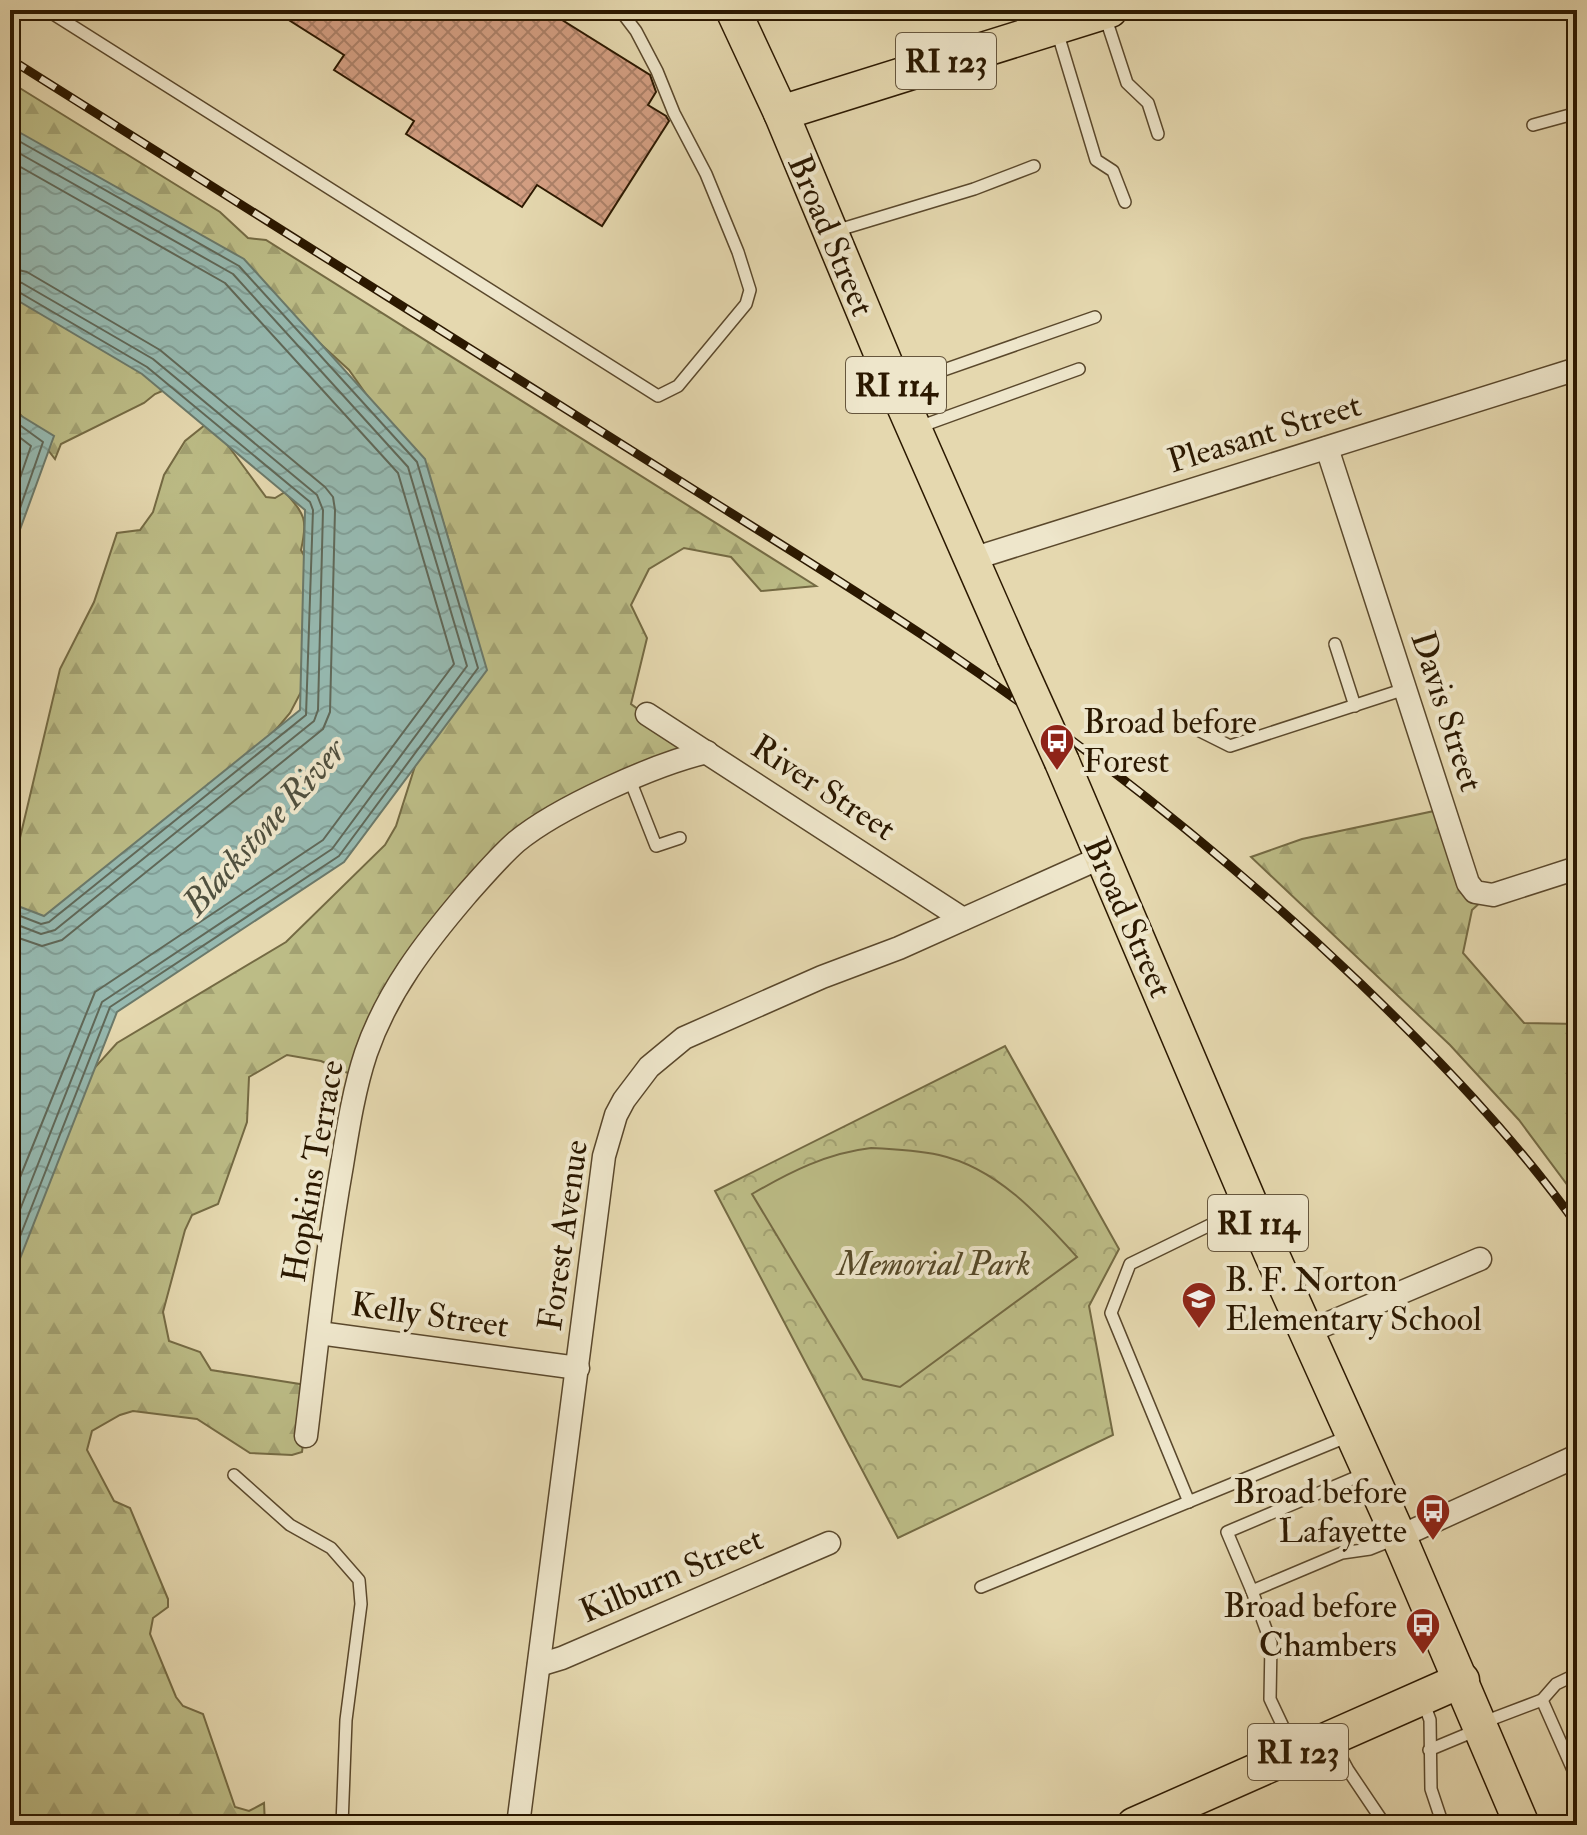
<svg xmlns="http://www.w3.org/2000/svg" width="1587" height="1835" viewBox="0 0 1587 1835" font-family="'IM FELL Double Pica',serif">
<defs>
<pattern id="forest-firs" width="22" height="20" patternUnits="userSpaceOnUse" patternTransform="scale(2)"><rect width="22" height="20" fill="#bcbc86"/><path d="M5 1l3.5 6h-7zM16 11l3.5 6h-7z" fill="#a2a172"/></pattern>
<pattern id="park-crowns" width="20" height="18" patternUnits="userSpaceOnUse" patternTransform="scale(2)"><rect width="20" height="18" fill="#bcbc86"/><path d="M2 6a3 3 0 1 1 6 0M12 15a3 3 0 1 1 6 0" fill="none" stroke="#a2a172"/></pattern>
<pattern id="water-waves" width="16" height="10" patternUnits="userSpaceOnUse" patternTransform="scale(2)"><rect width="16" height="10" fill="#96b9b0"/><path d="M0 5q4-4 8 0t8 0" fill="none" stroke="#819e96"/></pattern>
<pattern id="building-cross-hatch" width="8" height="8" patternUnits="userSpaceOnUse" patternTransform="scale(2)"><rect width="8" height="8" fill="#d49f83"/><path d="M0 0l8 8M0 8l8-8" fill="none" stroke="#ac8169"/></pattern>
</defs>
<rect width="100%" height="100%" fill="#e5d8af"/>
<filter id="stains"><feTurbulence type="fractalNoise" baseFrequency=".0025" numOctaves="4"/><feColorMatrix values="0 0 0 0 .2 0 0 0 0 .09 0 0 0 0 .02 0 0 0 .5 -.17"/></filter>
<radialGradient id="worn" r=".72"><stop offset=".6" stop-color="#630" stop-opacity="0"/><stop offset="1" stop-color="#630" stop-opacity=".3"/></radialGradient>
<!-- forest -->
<g fill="url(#forest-firs)" stroke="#746a43" stroke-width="2">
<path d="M 10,82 L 220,212 L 248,238 L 266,240 L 816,586 L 761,591 L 731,557 L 684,548 L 649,569 L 631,605 L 647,638 L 631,704 L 691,747 L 522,843 L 418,956 L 361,1079 L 321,1061 L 287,1055 L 249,1077 L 247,1122 L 218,1204 L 192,1215 L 185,1230 L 163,1312 L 169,1341 L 200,1352 L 211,1370 L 306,1385 L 310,1391 L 302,1452 L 292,1455 L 250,1453 L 197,1419 L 133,1411 L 120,1415 L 92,1431 L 87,1450 L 114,1501 L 130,1508 L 168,1599 L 168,1607 L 153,1618 L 150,1634 L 176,1697 L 183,1706 L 203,1714 L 235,1807 L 249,1811 L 264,1803 L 265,1825 L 10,1825 L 10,1209 L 89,1074 L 117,1043 L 286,942 L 385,845 L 396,826 L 453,646 L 455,561 L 439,509 L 399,441 L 349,370 L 279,306 L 10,137 Z"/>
<path d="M 10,241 L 182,383 L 155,394 L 144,403 L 61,444 L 55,459 L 10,401 Z"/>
<path d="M 210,421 L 266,497 L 275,498 L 285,492 C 305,515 308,519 301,550 L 311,568 L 323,650 L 290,713 L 209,809 L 10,949 L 10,856 L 19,842 L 60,669 L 94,602 L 117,533 L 140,530 L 153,512 L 164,475 L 185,441 Z"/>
<path d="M 1439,810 L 1483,900 L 1472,910 L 1463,953 L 1524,1023 L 1577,1024 L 1577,1198 L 1519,1120 L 1450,1045 L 1251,857 L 1302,839 Z"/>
</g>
<!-- park -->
<path fill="url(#park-crowns)" stroke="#746a43" stroke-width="2" d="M 1005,1046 L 1119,1249 L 1089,1306 L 1113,1435 L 898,1538 L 715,1191 Z"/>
<!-- pitch -->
<path fill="#bcbc86" stroke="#746a43" stroke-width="2" d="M 871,1148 C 894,1149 917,1150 939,1155 C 997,1168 1039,1215 1077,1257 L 900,1387 L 863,1379 L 752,1194 C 790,1172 827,1153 871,1148 Z"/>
<!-- water -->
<g fill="url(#water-waves)" stroke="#6b796a" stroke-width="2">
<path d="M 10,127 L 244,259 L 425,459 L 487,670 L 344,862 L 117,1012 L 10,1284 L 10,903 L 44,916 L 300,710 L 305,510 L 142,374 L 10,296 Z"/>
<path d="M 10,409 L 54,436 L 10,557 Z"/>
</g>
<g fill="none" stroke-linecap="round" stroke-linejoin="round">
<!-- shore -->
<g stroke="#606858" stroke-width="2">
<path d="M 10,136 L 239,266 L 417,462 L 478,668 L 339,856 L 110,1007 L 10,1262"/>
<path d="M 10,148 L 233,274 L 408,467 L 467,666 L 332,849 L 102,1002 L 10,1235"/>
<path d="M 10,161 L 225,283 L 398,473 L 454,664 L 323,840 L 95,992 L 10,1202"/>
<path d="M 10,268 L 27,272 L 160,350 L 325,487 L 333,497 L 335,510 L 330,712 L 323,729 L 62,940 L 42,946 L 10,935"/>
<path d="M 10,280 L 22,283 L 153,359 L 317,495 L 323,510 L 318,710 L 314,721 L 55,930 L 41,934 L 10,922"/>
<path d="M 10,290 L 17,291 L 147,367 L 310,502 L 313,510 L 306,715 L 49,922 L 41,924 L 10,912"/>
<path d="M 10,418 L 43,442 L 10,537"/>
<path d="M 10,430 L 31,446 L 10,507"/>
</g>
</g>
<!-- building -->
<path fill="url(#building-cross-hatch)" stroke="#2b1800" stroke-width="2" d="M 273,10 L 546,10 L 650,75 L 656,92 L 648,105 L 666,116 L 669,121 L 602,226 L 537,185 L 522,207 L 406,134 L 414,121 L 334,70 L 344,55 Z"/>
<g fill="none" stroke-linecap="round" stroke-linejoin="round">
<!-- lane casing -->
<g stroke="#5a482c" stroke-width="14">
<g id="lane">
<path d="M 47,10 L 658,396 L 678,386 L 746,304 L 750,290 L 738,252 L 706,174 L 674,113 L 657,71 L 636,31 L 620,10"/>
<path d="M 1105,16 L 1127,83 L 1148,103 L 1158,134"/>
<path d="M 1057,31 L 1096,160 L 1113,171 L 1125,202"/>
<path d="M 1533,125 L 1577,113"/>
<path d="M 835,231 L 974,189 L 1034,166"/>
<path d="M 901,385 L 1095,317"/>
<path d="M 919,427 L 1079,369"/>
<path d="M 1335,644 L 1355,706"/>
<path d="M 1198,730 L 1230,746 L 1405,689"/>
<path d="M 630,780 L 656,846 L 680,838"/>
<path d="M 234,1475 L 290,1525 L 331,1548 L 359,1580 L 361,1604 L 346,1720 L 342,1825"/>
<path d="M 1189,1502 L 1111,1313 L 1130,1264 L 1247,1207"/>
<path d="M 981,1587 L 1349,1436"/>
<path d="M 1252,1591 L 1227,1532 L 1366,1473"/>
<path d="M 1542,1700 L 1577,1779"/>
<path d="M 1423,1701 L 1430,1720 L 1431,1789 L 1443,1825"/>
<path d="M 1484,1722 L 1542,1700 L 1556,1684 L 1577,1674"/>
<path d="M 1333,1742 L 1348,1770 L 1385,1825"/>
<path d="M 1429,1750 L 1477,1730"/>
<path d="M 1295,1752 L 1270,1699 L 1271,1643 L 1252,1591 L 1342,1553 L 1370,1549 L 1395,1539"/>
</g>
</g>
<!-- street casing -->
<g stroke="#5a482c" stroke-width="25">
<g id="street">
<path d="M 1327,448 L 1468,883 L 1475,892 L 1493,895 L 1577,868"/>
<path d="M 972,559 L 1577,369"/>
<path d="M 647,714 L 963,919"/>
<path d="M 1308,1332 L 1480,1259"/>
<path d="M 319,1333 L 578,1368"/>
<path d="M 306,1436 C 317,1346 326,1255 342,1165 C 348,1128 354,1089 366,1053 C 387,992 425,943 466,895 C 482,877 498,858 516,842 C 557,808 655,764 707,752"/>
<path d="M 1399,1537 L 1577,1456"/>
<path d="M 539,1665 L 562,1658 L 829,1543"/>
<path d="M 518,1825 L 604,1156 L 616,1115 L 624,1100 L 649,1067 L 684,1038 L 822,977 L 899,948 L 1102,857"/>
</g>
</g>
<!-- primary casing -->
<g stroke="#2b1800" stroke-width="37">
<g id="primary">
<path d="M 733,10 L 781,113 L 886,365 L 1014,656"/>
<path d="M 781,113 L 1110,10"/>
<path d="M 1062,762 L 1271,1253 L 1399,1537 L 1522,1825"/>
<path d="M 1134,1825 L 1462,1680"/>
</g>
</g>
<!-- lane -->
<use href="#lane" stroke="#eee6cb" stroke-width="11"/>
<!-- street -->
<use href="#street" stroke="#eee6cb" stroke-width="22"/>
<!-- primary -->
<use href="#primary" stroke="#e5d8af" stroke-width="34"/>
<!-- rail casing -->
<g stroke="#2b1800" stroke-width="9">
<path id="rail" d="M 10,59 C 224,194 439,329 653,464 C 748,524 843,582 936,644 C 1086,745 1229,858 1360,983 C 1438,1058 1514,1137 1577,1225"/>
</g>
<!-- rail -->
<use href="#rail" stroke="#eee6cb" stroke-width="6" stroke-dasharray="18" stroke-linecap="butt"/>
<!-- primary-bridge casing -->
<g stroke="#2b1800" stroke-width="37" stroke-linecap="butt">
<path id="primary-bridge" d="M 1014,656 L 1062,762"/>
</g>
<!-- primary-bridge -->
<use href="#primary-bridge" stroke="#e5d8af" stroke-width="34"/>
</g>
<!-- icons -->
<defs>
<g id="bus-pin" transform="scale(1.8)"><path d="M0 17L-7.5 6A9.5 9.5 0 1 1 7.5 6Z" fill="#8f2418" stroke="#eee6cb"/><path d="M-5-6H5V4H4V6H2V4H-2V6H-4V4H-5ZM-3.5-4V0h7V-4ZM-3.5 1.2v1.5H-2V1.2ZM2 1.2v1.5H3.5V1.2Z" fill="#fff"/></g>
<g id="school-pin" transform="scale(1.8)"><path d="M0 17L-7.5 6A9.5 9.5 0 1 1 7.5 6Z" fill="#8f2418" stroke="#eee6cb"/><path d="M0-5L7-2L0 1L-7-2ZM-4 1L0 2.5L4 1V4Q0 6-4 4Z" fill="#fff"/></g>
</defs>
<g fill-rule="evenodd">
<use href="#bus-pin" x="1057" y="741"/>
<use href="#school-pin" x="1199" y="1299"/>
<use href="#bus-pin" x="1433" y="1511"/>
<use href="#bus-pin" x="1423" y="1625"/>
</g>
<g text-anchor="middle" stroke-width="8" stroke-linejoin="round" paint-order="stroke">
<!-- shield labels -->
<g fill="#eee6cb" stroke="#66563d" stroke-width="2">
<rect x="896" y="33" width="100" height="56" rx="6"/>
<rect x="846" y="357" width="100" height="56" rx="6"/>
<rect x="1208" y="1195" width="100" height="56" rx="6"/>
<rect x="1248" y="1724" width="100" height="56" rx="6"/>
</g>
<g font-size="32" font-weight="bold" fill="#2b1800">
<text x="946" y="72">RI 123</text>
<text x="896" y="396">RI 114</text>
<text x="1258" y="1234">RI 114</text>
<text x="1298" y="1763">RI 123</text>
</g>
<!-- street labels -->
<g font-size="34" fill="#2b1800" stroke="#eee6cb">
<text transform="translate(832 235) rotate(67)" y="12">Broad Street</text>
<text transform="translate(1264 432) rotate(-17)" y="12">Pleasant Street</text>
<text transform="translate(1448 711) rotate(72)" y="12">Davis Street</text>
<text transform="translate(824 787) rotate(33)" y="12">River Street</text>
<text transform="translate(1129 917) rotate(66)" y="12">Broad Street</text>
<text transform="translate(312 1171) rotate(-80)" y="12">Hopkins Terrace</text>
<text transform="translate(562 1235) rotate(-82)" y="12">Forest Avenue</text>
<text transform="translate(430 1314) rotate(8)" y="12">Kelly Street</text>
<text transform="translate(671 1574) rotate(-23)" y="12">Kilburn Street</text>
</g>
<!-- poi labels -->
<g font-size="34" fill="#2b1800" stroke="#eee6cb" text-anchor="start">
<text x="1083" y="733">Broad before<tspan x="1083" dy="39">Forest</tspan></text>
<text x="1225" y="1291">B. F. Norton<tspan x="1225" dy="39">Elementary School</tspan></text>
<text x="1407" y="1503" text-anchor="end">Broad before<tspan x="1407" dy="39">Lafayette</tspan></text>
<text x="1397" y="1617" text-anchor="end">Broad before<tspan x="1397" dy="39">Chambers</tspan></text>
</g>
<!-- park labels -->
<g font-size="34" font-style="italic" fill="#564928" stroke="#eee6cb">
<text x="934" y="1275">Memorial Park</text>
</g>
<!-- water labels -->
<g font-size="36" font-style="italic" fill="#50503e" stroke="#eee6cb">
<text transform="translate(263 826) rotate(-48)" y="13">Blackstone River</text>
</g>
</g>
<!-- margin -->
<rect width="1587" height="1835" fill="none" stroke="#e5d8af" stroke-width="40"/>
<rect x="12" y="12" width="1563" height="1811" fill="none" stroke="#2b1800" stroke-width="4"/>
<rect x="20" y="20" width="1547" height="1795" fill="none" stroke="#2b1800" stroke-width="2"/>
<rect width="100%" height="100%" filter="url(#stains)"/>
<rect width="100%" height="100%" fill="url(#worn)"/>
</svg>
